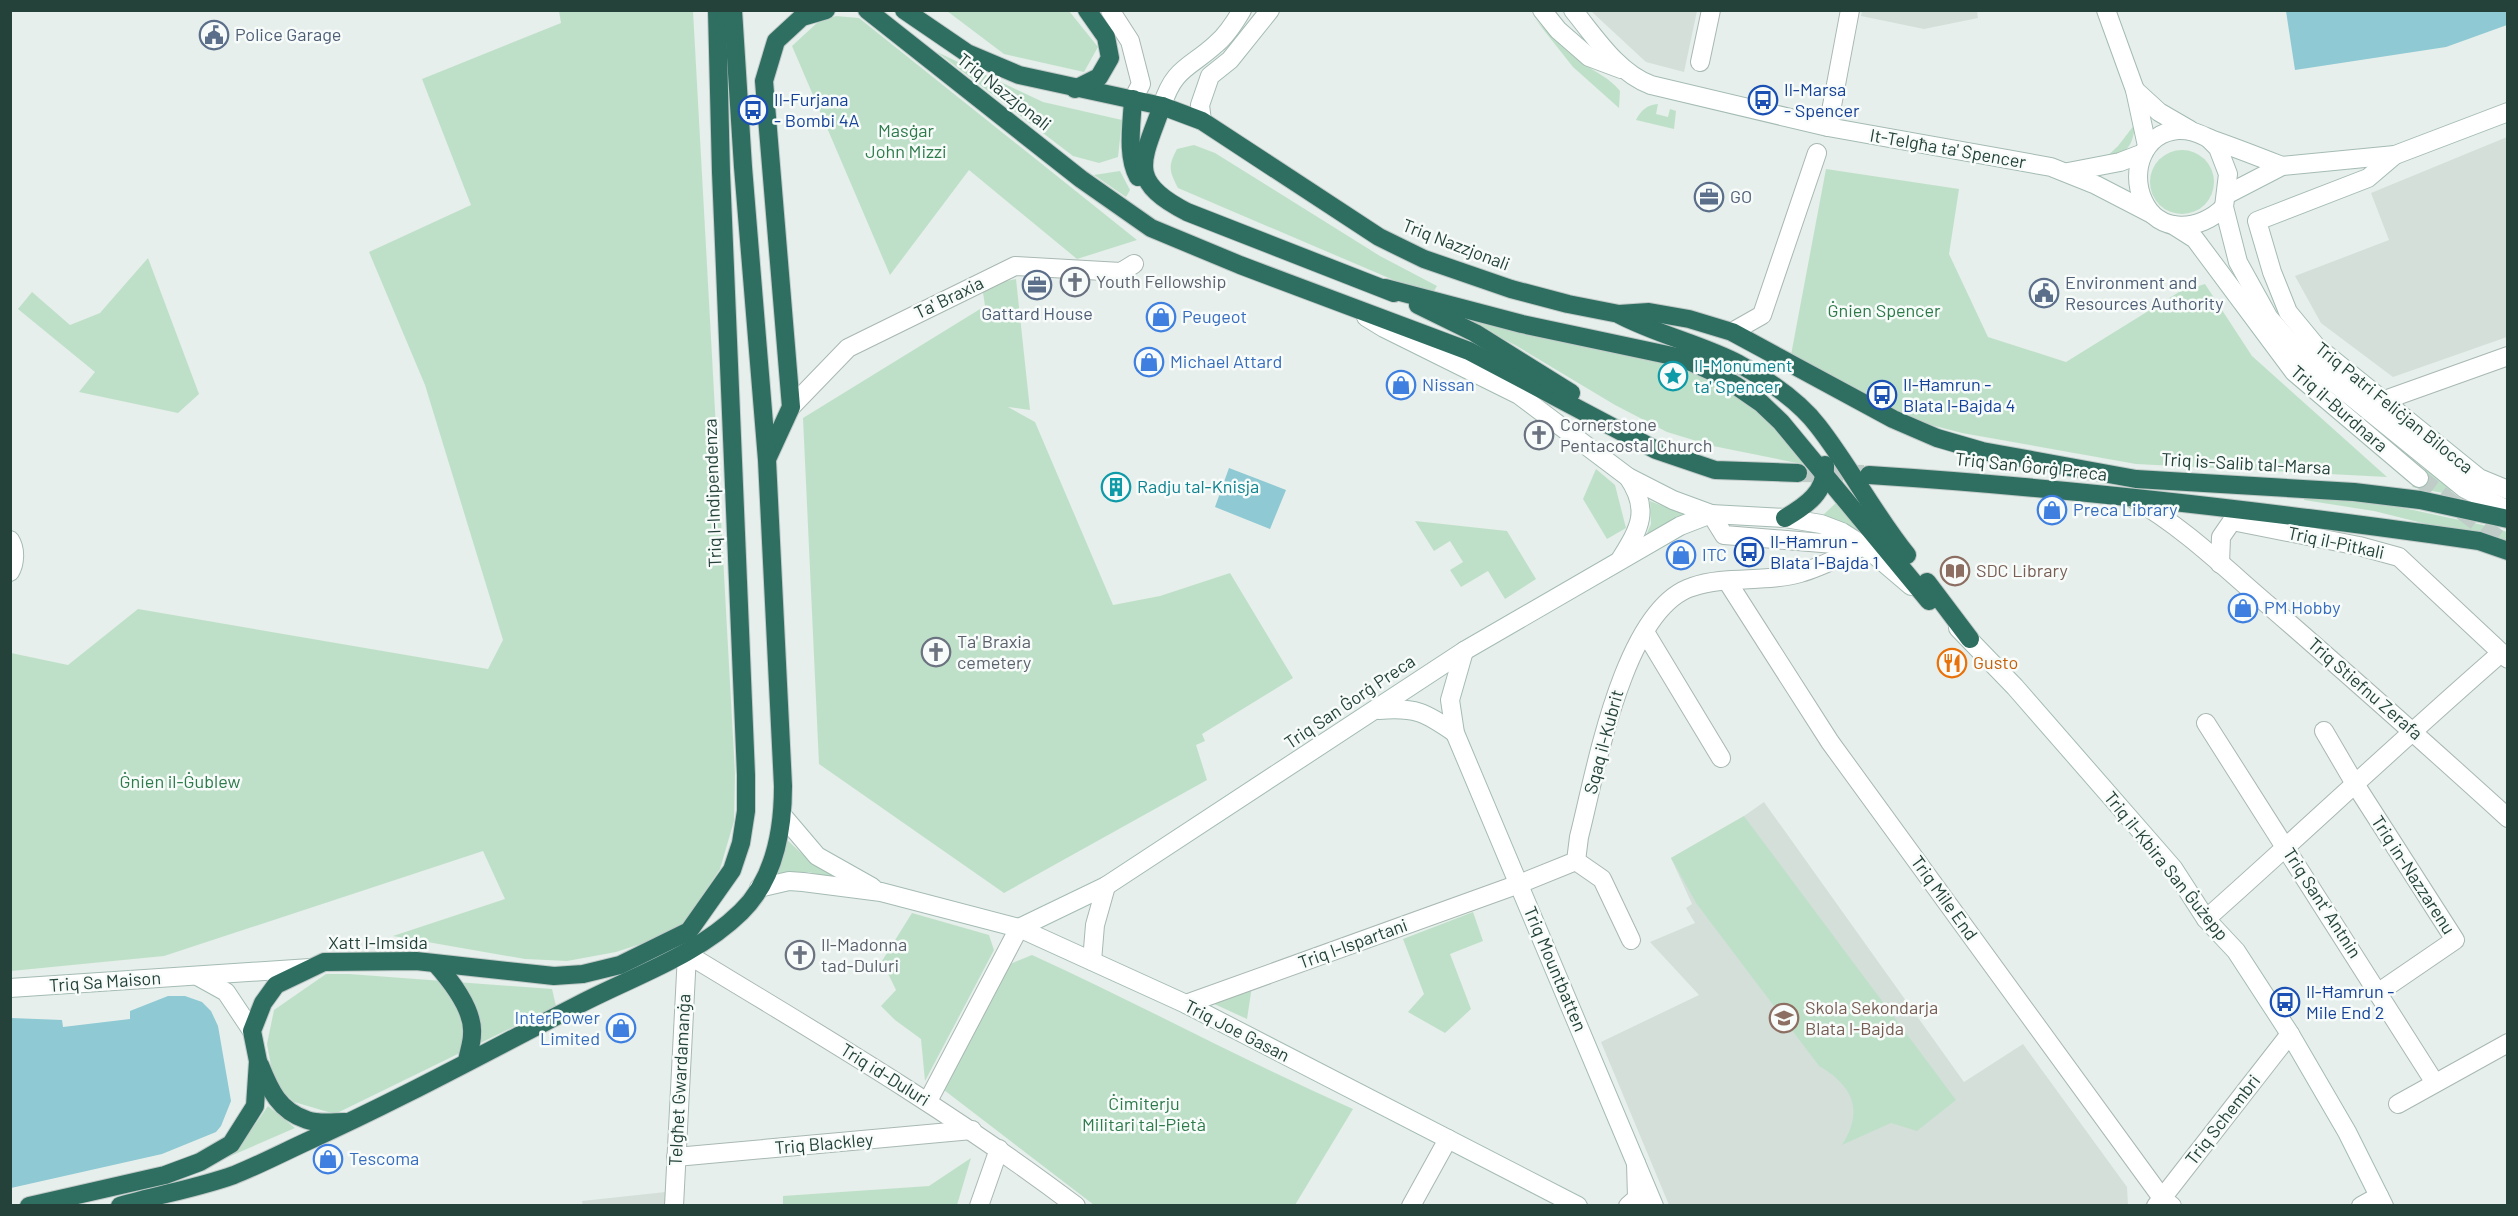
<svg xmlns="http://www.w3.org/2000/svg" width="2518" height="1216" viewBox="0 0 2518 1216" font-family="Barlow,sans-serif">
<rect width="100%" height="100%" fill="#e6efeb"/>
<!-- built -->
<g fill="#d4dfda">
<path d="M 1591,11 L 1697,11 L 1684,72 L 1646,62 Z"/>
<path d="M 1862,11 L 1977,11 L 1978,18 L 1924,29 L 1861,16 Z"/>
<path d="M 2507,137 L 2507,337 L 2393,377 L 2321,323 L 2295,276 L 2389,240 L 2371,193 Z"/>
<path d="M 1764,802 L 1964,1082 L 2023,1044 L 2127,1187 L 2128,1205 L 1669,1205 L 1601,1042 L 1699,995 L 1650,942 L 1695,923 L 1686,908 L 1692,904 L 1671,858 L 1744,816 Z"/>
<path d="M 675,1191 L 674,1205 L 583,1206 L 582,1201 Z"/>
</g>
<!-- green -->
<g fill="#bfe0c8">
<path d="M 559,11 L 693,11 L 735,774 L 734,821 L 720,869 L 678,932 L 616,952 L 567,961 L 525,959 L 393,936 L 505,899 L 483,851 L 164,956 L 11,971 L 11,653 L 68,665 L 138,609 L 488,669 L 503,640 L 425,385 L 369,252 L 471,205 L 422,79 L 561,23 Z"/>
<path d="M 947,11 L 1069,11 L 1098,47 L 1084,72 L 1004,54 Z"/>
<path d="M 836,16 L 859,18 L 1137,240 L 1077,259 L 969,170 L 890,275 L 792,46 L 818,22 Z"/>
<path d="M 1535,19 C 1550,35 1564,50 1581,62 C 1595,72 1610,78 1620,91 L 1619,108 L 1573,67 Z"/>
<path d="M 937,52 L 1043,102 L 1122,120 L 1118,157 L 1099,163 L 1073,156 Z"/>
<path d="M 1658,104 L 1656,114 L 1668,117 L 1670,109 L 1676,111 L 1674,129 L 1636,120 C 1641,110 1647,105 1658,104 Z"/>
<path d="M 2135,124 C 2133,151 2123,154 2101,162 L 2118,146 Z"/>
<path d="M 1194,145 L 1215,153 L 1380,256 L 1437,286 L 1431,296 L 1178,188 C 1169,171 1168,166 1177,149 Z"/>
<circle cx="2182" cy="182" r="32"/>
<path d="M 1826,169 L 1959,189 L 1949,254 L 1988,337 L 2066,362 L 2179,292 L 2205,284 L 2252,356 L 2387,477 L 2136,464 L 1962,433 L 1908,419 L 1791,355 Z"/>
<path d="M 1120,171 L 1130,190 L 1126,197 L 1094,175 Z"/>
<path d="M 148,258 L 199,394 L 178,413 L 79,392 L 95,372 L 18,309 L 32,292 L 70,325 L 100,313 Z"/>
<path d="M 1016,279 L 1030,410 L 1008,407 L 1035,422 L 1113,605 L 1160,596 L 1230,573 L 1293,678 L 1202,734 L 1205,741 L 1196,745 L 1207,780 L 1004,893 L 819,764 L 803,418 L 985,306 L 982,286 Z"/>
<path d="M 1474,321 L 1508,330 L 1665,360 L 1711,378 L 1764,416 L 1789,444 L 1802,460 L 1802,464 L 1713,446 L 1667,432 L 1615,405 L 1515,345 L 1473,324 Z"/>
<path d="M 1596,469 L 1615,485 L 1626,528 L 1607,539 L 1583,499 Z"/>
<path d="M 2426,469 L 2452,490 L 2448,494 L 2412,487 Z"/>
<path d="M 2304,494 L 2376,502 L 2492,527 L 2507,532 L 2507,544 L 2374,511 L 2304,500 Z"/>
<path d="M 1650,501 L 1686,515 L 1643,542 L 1651,524 Z"/>
<path d="M 1838,501 L 1867,535 L 1863,539 L 1821,517 Z"/>
<path d="M 1415,521 L 1507,531 L 1536,579 L 1505,599 L 1488,571 L 1461,587 L 1450,570 L 1463,562 L 1450,541 L 1434,551 Z"/>
<path d="M 1744,816 L 1956,1100 L 1917,1131 L 1891,1123 L 1842,1145 C 1864,1110 1853,1086 1819,1066 L 1696,903 L 1671,858 Z"/>
<path d="M 786,839 L 812,863 L 854,884 L 809,872 L 777,876 Z"/>
<path d="M 1473,912 L 1483,941 L 1450,954 L 1471,1009 L 1445,1033 L 1408,1012 L 1424,994 L 1403,939 Z"/>
<path d="M 912,913 L 989,935 L 994,950 L 925,1081 L 921,1039 L 895,1020 L 881,1006 L 896,990 L 882,961 Z"/>
<path d="M 1032,955 C 1140,1004 1244,1061 1353,1109 L 1295,1205 L 1094,1205 L 944,1090 L 1010,964 Z"/>
<path d="M 326,974 L 349,974 L 552,989 L 556,1006 L 335,1114 L 294,1102 L 280,1089 L 272,1071 L 267,1044 L 274,1010 Z"/>
<path d="M 1252,986 L 1247,1019 L 1212,1003 Z"/>
<path d="M 268,1106 L 295,1128 L 219,1161 L 247,1136 Z"/>
<path d="M 971,1158 L 957,1205 L 783,1205 L 783,1196 L 929,1186 Z"/>
</g>
<!-- water -->
<g fill="#8ec9d4">
<path d="M 2286,11 L 2507,11 L 2507,25 L 2446,47 L 2295,70 Z"/>
<path d="M 1229,468 L 1286,490 L 1270,529 L 1215,507 Z"/>
<path d="M 168,996 L 185,996 L 202,1002 L 211,1011 L 218,1026 L 231,1101 L 221,1126 L 216,1132 L 162,1154 L 11,1188 L 11,1018 L 62,1020 L 63,1027 L 130,1019 L 130,1011 Z"/>
</g>
<g fill="none" stroke-linecap="round" stroke-linejoin="round">
<!-- secondary-tunnel -->
<path stroke="#bfccc8" stroke-width="18" stroke-dasharray="18 9" stroke-linecap="butt" d="M 2419,478 L 2508,546"/>
<!-- highway-tunnel -->
<path stroke="#bfccc8" stroke-width="18" stroke-dasharray="18 9" stroke-linecap="butt" d="M 1798,473 L 1864,474"/>
<!-- street casing -->
<g stroke="#a8b8b2" stroke-width="20">
<g id="street">
<path d="M 1110,10 L 1130,41 L 1141,84 L 1133,99"/>
<path d="M 1700,62 L 1711,10"/>
<path d="M 1828,127 L 1850,10"/>
<path d="M 1732,332 L 1762,315 L 1817,153"/>
<path d="M 2382,401 L 2508,356"/>
<path d="M 791,407 L 848,348 L 1015,266 L 1121,272 L 1134,264"/>
<path d="M 2134,499 C 2185,528 2228,571 2273,609 C 2352,678 2430,747 2508,818"/>
<path d="M 1711,514 L 1724,535 L 1859,546"/>
<path d="M 2232,521 L 2359,546 L 2399,557 L 2508,659"/>
<path d="M 2220,564 L 2221,537 L 2239,511"/>
<path d="M 1727,581 L 1830,742 L 2162,1198 L 2172,1206"/>
<path d="M 1645,632 L 1721,758"/>
<path d="M 2206,723 L 2435,1083"/>
<path d="M 2324,731 L 2355,784 L 2455,940 L 2379,992"/>
<path d="M 1576,861 L 1602,879 L 1631,940"/>
<path d="M 2206,919 C 2305,831 2401,740 2501,653"/>
<path d="M 1092,961 L 1095,925 L 1106,886"/>
<path d="M 1186,1004 L 1519,884 L 1576,861 L 1579,837 C 1595,775 1623,609 1692,587 C 1726,575 1766,583 1800,573 C 1822,567 1843,555 1864,546"/>
<path d="M 928,1101 L 1019,928"/>
<path d="M 2398,1104 L 2508,1043"/>
<path d="M 676,1157 L 972,1130"/>
<path d="M 674,1206 L 687,954 C 819,1034 952,1112 1076,1206"/>
<path d="M 979,1206 L 999,1149"/>
<path d="M 1411,1206 L 1448,1139"/>
<path d="M 1628,1206 L 1637,1198 L 1636,1163"/>
<path d="M 2156,1206 L 2290,1034"/>
<path d="M 2361,1206 L 2379,1196"/>
</g>
</g>
<!-- secondary casing -->
<g stroke="#a4bbb3" stroke-width="20">
<g id="secondary">
<path d="M 1542,10 L 1558,30 L 1589,57 L 1621,69"/>
<path d="M 1573,10 C 1595,37 1618,73 1651,85 L 1828,127 L 2051,167 L 2096,185 L 2152,214"/>
<path d="M 2106,10 L 2135,90 L 2147,146"/>
<path d="M 2135,90 L 2159,112 L 2190,130"/>
<path d="M 1162,106 C 1174,67 1190,68 1216,44 C 1227,35 1235,22 1242,10"/>
<path d="M 1202,121 L 1200,105 L 1210,76 L 1230,60 L 1270,10"/>
<path d="M 2209,139 L 2218,148 L 2228,174 L 2224,207 L 2238,262 L 2269,318 L 2305,359 L 2465,489 L 2508,510"/>
<path d="M 2395,155 L 2368,178 L 2257,221 L 2272,272 L 2288,312 L 2316,346 L 2479,478 L 2508,490"/>
<path d="M 2068,172 L 2120,162 L 2141,154"/>
<path d="M 2226,195 L 2282,166 L 2395,155 L 2508,112"/>
<path d="M 2224,207 C 2201,231 2158,235 2143,200 C 2130,171 2143,133 2178,130 C 2191,129 2201,135 2213,140 C 2236,148 2259,157 2282,166"/>
<path d="M 2173,225 L 2195,239 L 2294,372 L 2419,478"/>
<path d="M 1366,317 L 1384,328 L 1519,395 L 1628,477 L 1673,500 L 1711,514 L 1785,518 L 1821,524 L 1842,532 L 1864,546 L 1911,586"/>
<path d="M 10,540 C 16,549 15,564 10,572"/>
<path d="M 1620,560 C 1639,529 1651,511 1628,477"/>
<path d="M 1958,628 L 2015,687 L 2173,868 L 2206,919 L 2236,951 L 2290,1034 L 2347,1132 L 2384,1206"/>
<path d="M 1464,651 L 1450,700 L 1455,733 L 1654,1206"/>
<path d="M 1379,710 C 1415,707 1425,712 1455,733"/>
<path d="M 783,816 L 817,856 L 872,887"/>
<path d="M 759,888 L 789,881 L 803,882 L 881,892 L 1019,928 L 1186,1004 L 1578,1206"/>
<path d="M 1019,928 L 1106,886 L 1464,651 L 1680,526 L 1711,514"/>
<path d="M 199,977 L 226,992 L 252,1031"/>
<path d="M 10,988 L 310,968"/>
</g>
</g>
<!-- highway casing -->
<g stroke="#c2cac8" stroke-width="20">
<g id="highway">
<path d="M 867,10 L 1081,179 L 1151,228 L 1240,265 L 1469,351 L 1656,450 L 1715,470 L 1798,473"/>
<path d="M 904,10 L 967,53 L 1019,75 L 1162,106 L 1202,121 L 1379,237 L 1424,259 L 1511,289 L 1568,304 L 1619,314 L 1649,312 L 1689,319 L 1732,332 L 1893,419 L 1937,438 L 1982,451 L 2136,479 L 2354,492 L 2420,500 L 2508,519"/>
<path d="M 1075,89 L 1099,77 L 1110,58 L 1106,37 L 1087,10"/>
<path d="M 1133,99 C 1132,123 1126,155 1138,177"/>
<path d="M 1162,106 C 1142,161 1126,181 1187,212 L 1394,293"/>
<path d="M 1385,288 L 1522,324 L 1682,358 L 1711,371 L 1735,385 L 1761,403 L 1781,422 L 1929,601"/>
<path d="M 1418,305 L 1475,333 L 1571,393"/>
<path d="M 1620,315 C 1658,335 1701,344 1739,364 C 1766,379 1799,401 1818,426 C 1850,467 1874,514 1907,555"/>
<path d="M 768,457 L 791,407 L 764,81 L 776,41 L 802,17 L 826,10"/>
<path d="M 1869,475 C 2073,488 2276,512 2479,541 L 2508,551"/>
<path d="M 1785,518 C 1807,505 1826,492 1825,465"/>
<path d="M 1927,582 L 1970,639"/>
<path d="M 436,964 C 451,981 474,1010 472,1034 C 472,1044 468,1053 467,1062"/>
<path d="M 260,1065 C 270,1090 279,1111 307,1120 C 317,1124 333,1122 345,1122"/>
<path d="M 29,1206 L 165,1175 L 200,1162 L 231,1144 L 255,1106 L 258,1061 L 252,1031 L 263,1003 L 276,985 L 324,962 L 416,961 L 554,976 L 583,974 L 620,965 L 689,931 L 732,870 L 741,843 L 746,811 L 746,775 L 721,172 L 717,10"/>
<path d="M 120,1206 C 157,1195 198,1188 234,1175 C 259,1165 284,1152 308,1141 C 401,1099 490,1050 580,1004 C 636,975 696,956 741,912 C 775,879 783,830 783,786 L 767,460 L 743,167 L 733,10"/>
</g>
</g>
<!-- street -->
<use href="#street" stroke="#fff" stroke-width="18"/>
<!-- secondary -->
<use href="#secondary" stroke="#fff" stroke-width="18"/>
<!-- highway -->
<use href="#highway" stroke="#2f6f62" stroke-width="18"/>
</g>
<!-- icons -->
<defs>
<g id="civic-ring" transform="scale(1.5)"><circle r="9.5" fill="#f7fbf9" stroke="#5c6f8a" stroke-width="1.5"/><path d="M-.6-6.5H3V-4.5H.6V-3L4-1V1h2V6H-6V1h2V-1L-.6-3ZM-1.2 2.5V6h2.4V2.5Z" fill="#5c6f8a"/></g>
<g id="bus-ring" transform="scale(1.5)"><circle r="9.5" fill="#f7fbf9" stroke="#1a4fb4" stroke-width="1.5"/><path d="M-5-6H5V4H4V6H2V4H-2V6H-4V4H-5ZM-3.5-4V0h7V-4ZM-3.5 1.2v1.5H-2V1.2ZM2 1.2v1.5H3.5V1.2Z" fill="#1a4fb4"/></g>
<g id="office-ring" transform="scale(1.5)"><circle r="9.5" fill="#f7fbf9" stroke="#5c6f8a" stroke-width="1.5"/><path d="M-6-3h4V-5.5h4V-3h4V5H-6ZM-1-4.5V-3h2v-1.5ZM-6 0V1H6V0Z" fill="#5c6f8a"/></g>
<g id="church-ring" transform="scale(1.5)"><circle r="9.5" fill="#f7fbf9" stroke="#6b7280" stroke-width="1.5"/><path d="M-1.2-6h2.4v3.5h3.3v2.4h-3.3V6h-2.4V-.1h-3.3v-2.4h3.3Z" fill="#6b7280"/></g>
<g id="shop-ring" transform="scale(1.5)"><circle r="9.5" fill="#f7fbf9" stroke="#3f7fe0" stroke-width="1.5"/><path d="M-5-2.5h2.3a2.7 3.5 0 0 1 5.4 0H5L5.5 6h-11ZM-1.5-2.5h3a1.5 2.3 0 0 0-3 0Z" fill="#3f7fe0"/></g>
<g id="sight-ring" transform="scale(1.5)"><circle r="9.5" fill="#f7fbf9" stroke="#0f9aa8" stroke-width="1.5"/><path d="M0-6L1.8-2.2L6-1.7L2.9 1.2L3.7 5.4L0 3.3L-3.7 5.4L-2.9 1.2L-6-1.7L-1.8-2.2Z" fill="#0f9aa8"/></g>
<g id="building-ring" transform="scale(1.5)"><circle r="9.5" fill="#f7fbf9" stroke="#0f9aa8" stroke-width="1.5"/><path d="M-4-6H4V6H1V3H-1V6H-4ZM-2.5-4.3h1.7v1.8h-1.7ZM.8-4.3h1.7v1.8H.8ZM-2.5-1h1.7V.8h-1.7ZM.8-1h1.7V.8H.8Z" fill="#0f9aa8"/></g>
<g id="library-ring" transform="scale(1.5)"><circle r="9.5" fill="#f7fbf9" stroke="#8d6e63" stroke-width="1.5"/><path d="M-6-4Q-3-5.5-.7-3.5V5Q-3 3-6 4ZM6-4Q3-5.5 .7-3.5V5Q3 3 6 4Z" fill="#8d6e63"/></g>
<g id="restaurant-ring" transform="scale(1.5)"><circle r="9.5" fill="#f7fbf9" stroke="#e8710a" stroke-width="1.5"/><path d="M-5-6h1v4h1v-4h1v4h1v-4h1v5L-1.5 .5V6h-2V.5L-5-1ZM5-6V6H3V1.5H1.5Q1.5-4 5-6Z" fill="#e8710a"/></g>
<g id="school-ring" transform="scale(1.5)"><circle r="9.5" fill="#f7fbf9" stroke="#8d6e63" stroke-width="1.5"/><path d="M0-5L7-2L0 1L-7-2ZM-4 1L0 2.5L4 1V4Q0 6-4 4Z" fill="#8d6e63"/></g>
</defs>
<g fill-rule="evenodd">
<use href="#civic-ring" x="214" y="35"/>
<use href="#bus-ring" x="1763" y="100"/>
<use href="#bus-ring" x="753" y="110"/>
<use href="#office-ring" x="1709" y="197"/>
<use href="#church-ring" x="1075" y="282"/>
<use href="#office-ring" x="1037" y="285"/>
<use href="#civic-ring" x="2044" y="293"/>
<use href="#shop-ring" x="1161" y="317"/>
<use href="#shop-ring" x="1149" y="362"/>
<use href="#sight-ring" x="1673" y="376"/>
<use href="#shop-ring" x="1401" y="385"/>
<use href="#bus-ring" x="1882" y="395"/>
<use href="#church-ring" x="1539" y="435"/>
<use href="#building-ring" x="1116" y="487"/>
<use href="#shop-ring" x="2052" y="510"/>
<use href="#bus-ring" x="1749" y="552"/>
<use href="#shop-ring" x="1681" y="555"/>
<use href="#library-ring" x="1955" y="571"/>
<use href="#shop-ring" x="2243" y="608"/>
<use href="#church-ring" x="936" y="652"/>
<use href="#restaurant-ring" x="1952" y="663"/>
<use href="#church-ring" x="800" y="955"/>
<use href="#bus-ring" x="2285" y="1002"/>
<use href="#school-ring" x="1784" y="1018"/>
<use href="#shop-ring" x="621" y="1028"/>
<use href="#shop-ring" x="328" y="1159"/>
</g>
<g text-anchor="middle" stroke-width="5" stroke-linejoin="round" paint-order="stroke">
<!-- service labels -->
<g font-size="18" fill="#4e5e75" stroke="#f7fbf9" text-anchor="start">
<text x="235" y="41">Police Garage</text>
<text x="1730" y="203">GO</text>
<text x="2065" y="289">Environment and<tspan x="2065" dy="21">Resources Authority</tspan></text>
<text x="1037" y="320" text-anchor="middle">Gattard House</text>
</g>
<!-- transit labels -->
<g font-size="18" fill="#164399" stroke="#f7fbf9" text-anchor="start">
<text x="1784" y="96">Il-Marsa<tspan x="1784" dy="21">- Spencer</tspan></text>
<text x="774" y="106">Il-Furjana<tspan x="774" dy="21">- Bombi 4A</tspan></text>
<text x="1903" y="391">Il-Ħamrun -<tspan x="1903" dy="21">Blata l-Bajda 4</tspan></text>
<text x="1770" y="548">Il-Ħamrun -<tspan x="1770" dy="21">Blata l-Bajda 1</tspan></text>
<text x="2306" y="998">Il-Ħamrun -<tspan x="2306" dy="21">Mile End 2</tspan></text>
</g>
<!-- street labels -->
<g font-size="18" fill="#24423a" stroke="#f7fbf9">
<text transform="translate(1004 92) rotate(38)" y="6">Triq Nazzjonali</text>
<text transform="translate(1948 149) rotate(10)" y="6">It-Telgħa ta' Spencer</text>
<text transform="translate(1456 245) rotate(21)" y="6">Triq Nazzjonali</text>
<text transform="translate(949 298) rotate(-26)" y="6">Ta' Braxia</text>
<text transform="translate(2394 408) rotate(39)" y="6">Triq Patri Feliċjan Bilocca</text>
<text transform="translate(2339 409) rotate(41)" y="6">Triq il-Burdnara</text>
<text transform="translate(2246 464) rotate(3)" y="6">Triq is-Salib tal-Marsa</text>
<text transform="translate(2031 467) rotate(6)" y="6">Triq San Ġorġ Preca</text>
<text transform="translate(713 493) rotate(-92)" y="6">Triq l-Indipendenza</text>
<text transform="translate(2336 543) rotate(12)" y="6">Triq il-Pitkali</text>
<text transform="translate(2365 689) rotate(41)" y="6">Triq Stiefnu Zerafa</text>
<text transform="translate(1350 702) rotate(-34)" y="6">Triq San Ġorġ Preca</text>
<text transform="translate(1604 742) rotate(-75)" y="6">Sqaq il-Kubrit</text>
<text transform="translate(2166 866) rotate(51)" y="6">Triq il-Kbira San Ġużepp</text>
<text transform="translate(2413 875) rotate(57)" y="6">Triq in-Nazzarenu</text>
<text transform="translate(1944 898) rotate(54)" y="6">Triq Mile End</text>
<text transform="translate(2322 903) rotate(57)" y="6">Triq Sant' Antnin</text>
<text x="378" y="949">Xatt l-Imsida</text>
<text transform="translate(1353 944) rotate(-20)" y="6">Triq l-Ispartani</text>
<text transform="translate(1555 969) rotate(67)" y="6">Triq Mountbatten</text>
<text transform="translate(105 982) rotate(-4)" y="6">Triq Sa Maison</text>
<text transform="translate(1237 1031) rotate(27)" y="6">Triq Joe Gasan</text>
<text transform="translate(885 1075) rotate(32)" y="6">Triq id-Duluri</text>
<text transform="translate(680 1080) rotate(-87)" y="6">Telgħet Gwardamanġa</text>
<text transform="translate(2223 1120) rotate(-52)" y="6">Triq Schembri</text>
<text transform="translate(824 1144) rotate(-5)" y="6">Triq Blackley</text>
</g>
<!-- park labels -->
<g font-size="18" fill="#2d7a4b" stroke="#f7fbf9">
<text x="906" y="137">Masġar<tspan x="906" dy="21">John Mizzi</tspan></text>
<text x="1884" y="317">Ġnien Spencer</text>
<text x="180" y="788">Ġnien il-Ġublew</text>
<text x="1144" y="1110">Ċimiterju<tspan x="1144" dy="21">Militari tal-Pietà</tspan></text>
</g>
<!-- worship labels -->
<g font-size="18" fill="#5b616d" stroke="#f7fbf9" text-anchor="start">
<text x="1096" y="288">Youth Fellowship</text>
<text x="1560" y="431">Cornerstone<tspan x="1560" dy="21">Pentacostal Church</tspan></text>
<text x="957" y="648">Ta' Braxia<tspan x="957" dy="21">cemetery</tspan></text>
<text x="821" y="951">Il-Madonna<tspan x="821" dy="21">tad-Duluri</tspan></text>
</g>
<!-- shop labels -->
<g font-size="18" fill="#366cbe" stroke="#f7fbf9" text-anchor="start">
<text x="1182" y="323">Peugeot</text>
<text x="1170" y="368">Michael Attard</text>
<text x="1422" y="391">Nissan</text>
<text x="2073" y="516">Preca Library</text>
<text x="1702" y="561">ITC</text>
<text x="2264" y="614">PM Hobby</text>
<text x="600" y="1024" text-anchor="end">InterPower<tspan x="600" dy="21">Limited</tspan></text>
<text x="349" y="1165">Tescoma</text>
</g>
<!-- culture labels -->
<g font-size="18" fill="#0d838f" stroke="#f7fbf9" text-anchor="start">
<text x="1694" y="372">Il-Monument<tspan x="1694" dy="21">ta' Spencer</tspan></text>
<text x="1137" y="493">Radju tal-Knisja</text>
</g>
<!-- education labels -->
<g font-size="18" fill="#785e54" stroke="#f7fbf9" text-anchor="start">
<text x="1976" y="577">SDC Library</text>
<text x="1805" y="1014">Skola Sekondarja<tspan x="1805" dy="21">Blata l-Bajda</tspan></text>
</g>
<!-- food labels -->
<g font-size="18" fill="#c56008" stroke="#f7fbf9" text-anchor="start">
<text x="1973" y="669">Gusto</text>
</g>
</g>
<!-- border -->
<rect width="2518" height="1216" fill="none" stroke="#24423a" stroke-width="24"/>
</svg>
